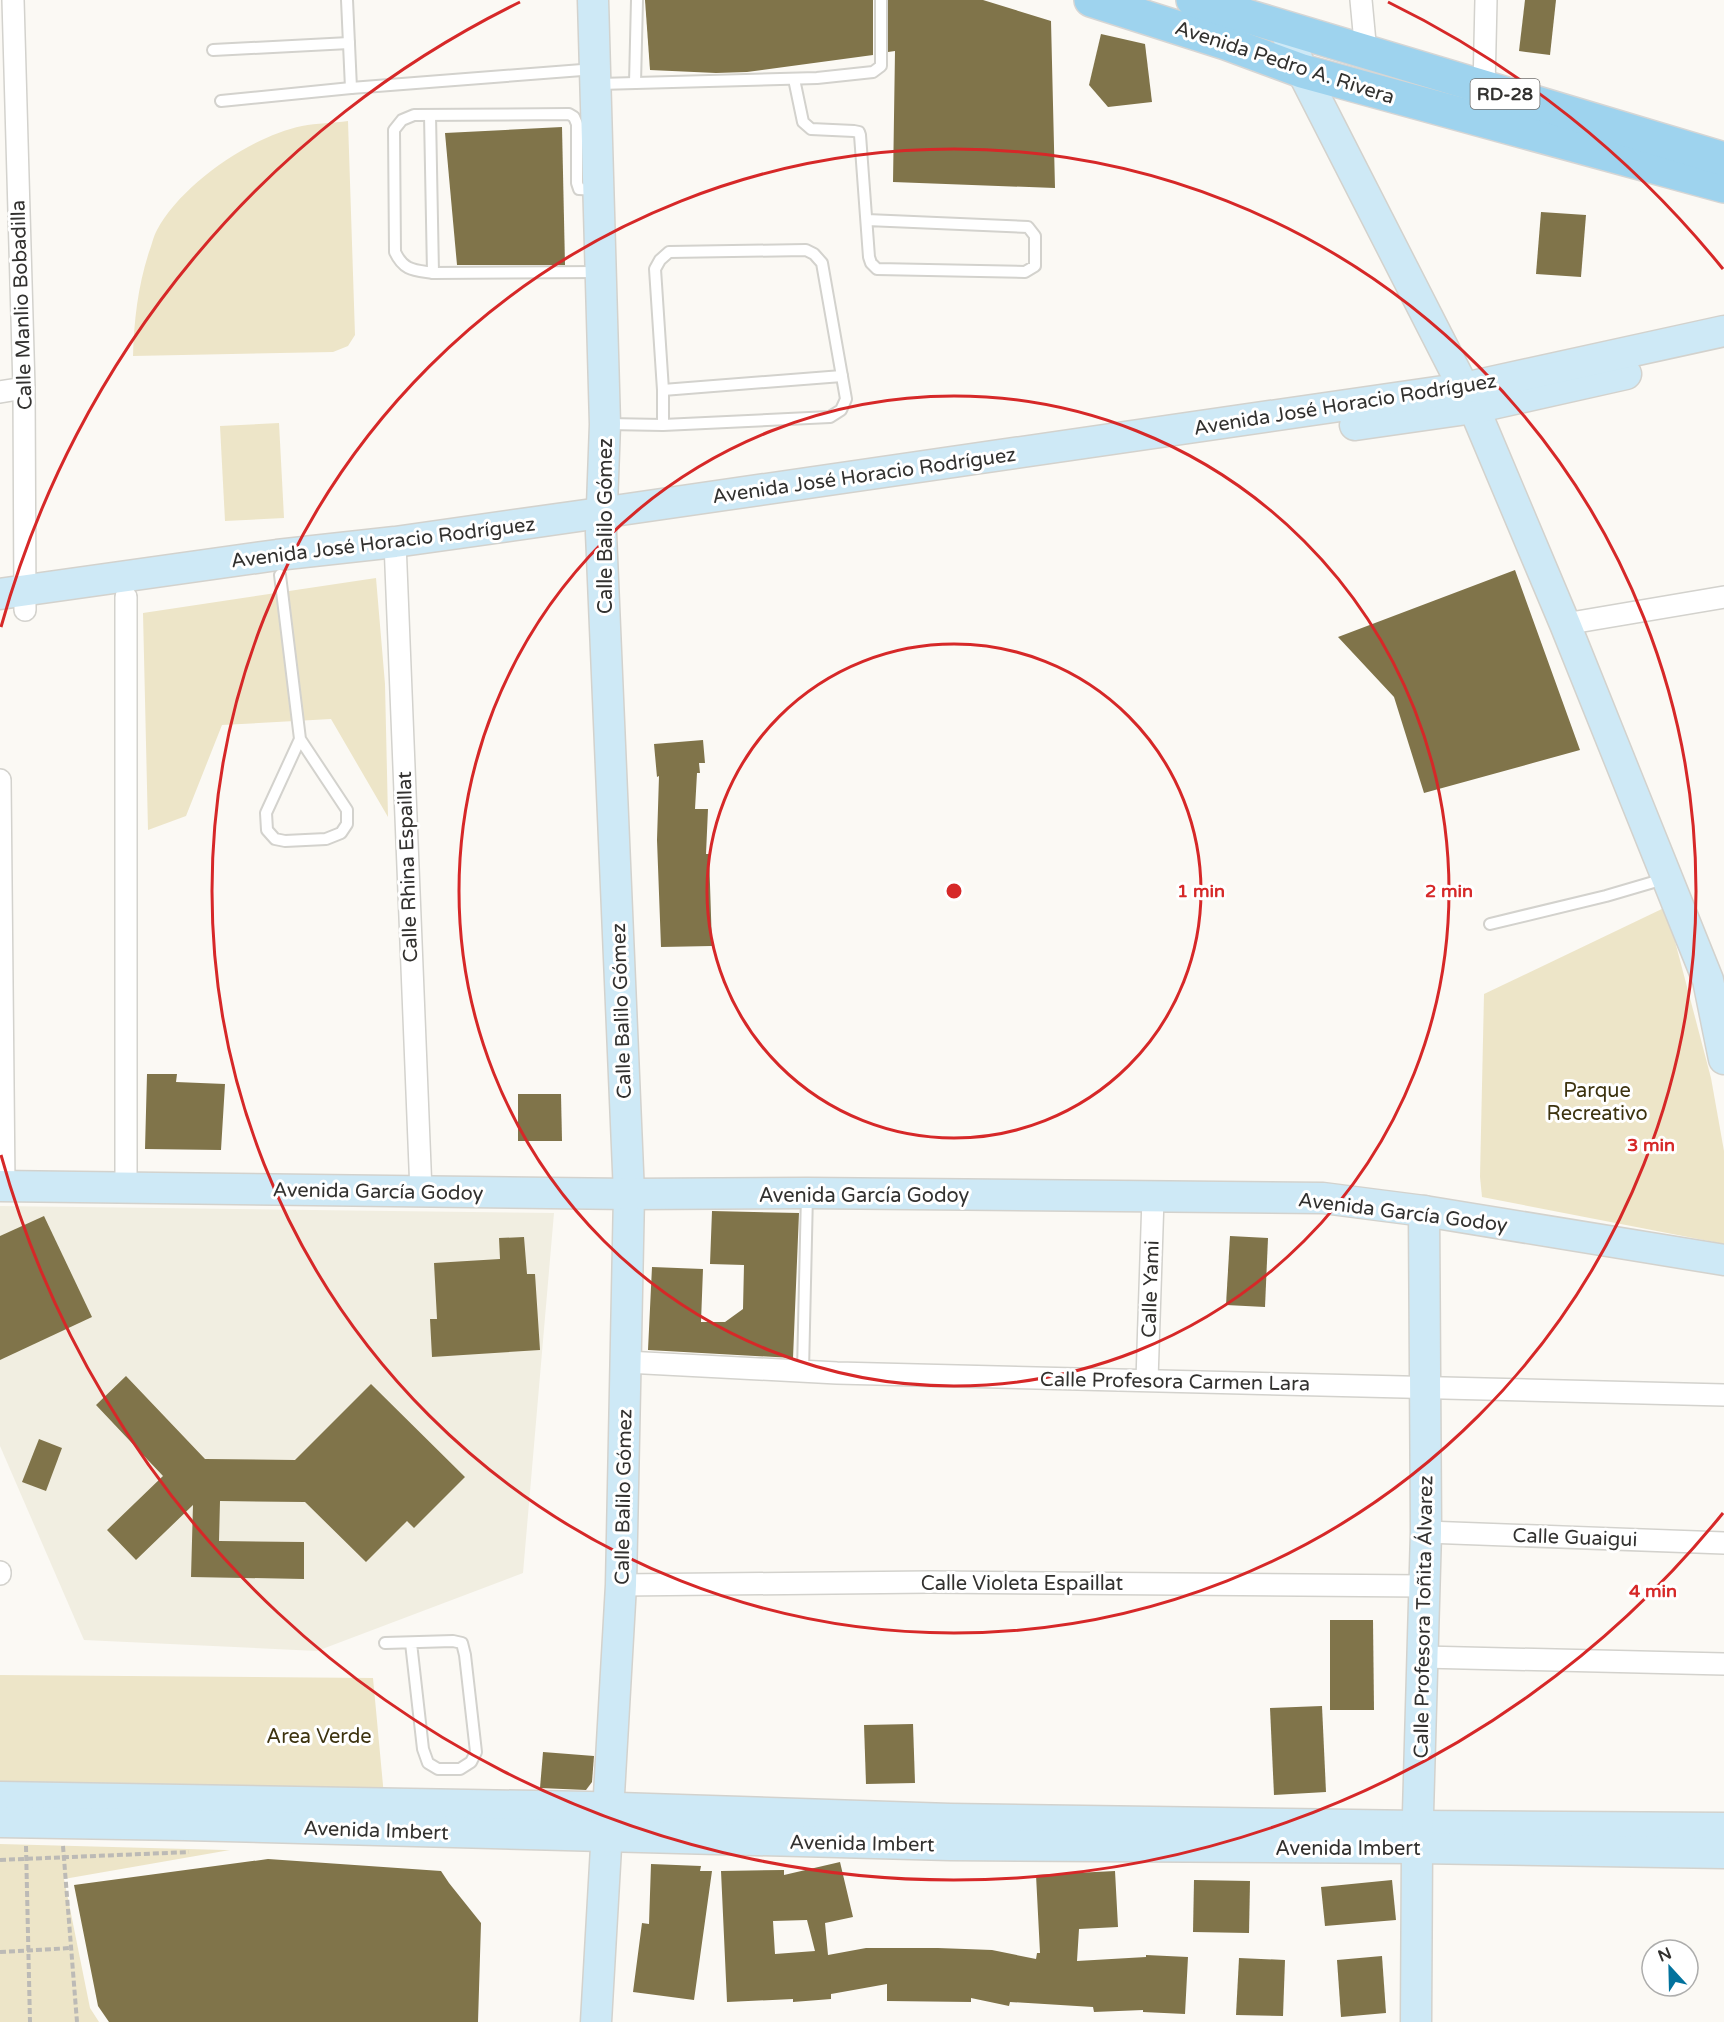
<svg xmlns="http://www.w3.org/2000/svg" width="1724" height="2022" viewBox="0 0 1724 2022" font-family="'Varela Round',sans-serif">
<rect width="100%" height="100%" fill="#fbf9f4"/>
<!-- built -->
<path fill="#f1eee1" d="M 0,1206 L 554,1213 L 523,1573 L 317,1651 L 84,1640 L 0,1446 Z"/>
<!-- green -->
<g fill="#ede5c8">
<path d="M 348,121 L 355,335 L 348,346 L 333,352 L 133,356 C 134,320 138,286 149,252 C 152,245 153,237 157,230 C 182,184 250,137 302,126 C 317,123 333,123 348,121 Z"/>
<path d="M 279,423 L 284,518 L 225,521 L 220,426 Z"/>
<path d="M 376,578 L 385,684 L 388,817 L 331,719 L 222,725 L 186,816 L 148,830 L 143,613 Z"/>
<path d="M 1666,907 L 1711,1078 L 1724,1151 L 1724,1244 L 1482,1197 L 1480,1177 L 1484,994 Z"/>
<path d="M 0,1675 L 373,1678 L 384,1796 L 0,1785 Z"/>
<path d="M 0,1844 L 225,1850 L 230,1850 L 64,1879 L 90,2008 L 99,2022 L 0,2022 Z"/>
</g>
<!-- building -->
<g fill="#80744a" fill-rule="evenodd">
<path d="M 645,0 L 873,0 L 873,55 L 747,72 L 716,73 L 650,70 Z"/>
<path d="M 888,0 L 983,0 L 1051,21 L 1055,188 L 893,182 L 895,51 L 888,52 Z"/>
<path d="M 1525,0 L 1556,0 L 1550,55 L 1519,51 Z"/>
<path d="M 1101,34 L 1145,44 L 1152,102 L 1108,107 L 1089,85 Z"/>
<path d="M 562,127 L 565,265 L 457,265 L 445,133 Z"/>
<path d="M 1541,212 L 1586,215 L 1581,277 L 1536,274 Z"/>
<path d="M 1515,570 L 1580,750 L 1424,793 L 1394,697 L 1338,637 Z"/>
<path d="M 703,740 L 705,763 L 699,763 L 700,773 L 697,773 L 695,809 L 708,809 L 706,854 L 709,854 L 712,946 L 661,947 L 657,840 L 659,776 L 657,777 L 654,744 Z"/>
<path d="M 147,1074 L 177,1074 L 176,1082 L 225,1084 L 221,1150 L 145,1149 Z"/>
<path d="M 518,1094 L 561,1094 L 562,1141 L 518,1141 Z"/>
<path d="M 712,1211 L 799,1213 L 793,1358 L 648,1350 L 652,1267 L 703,1269 L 701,1322 L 725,1322 L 743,1309 L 744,1265 L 710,1264 Z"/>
<path d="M 44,1216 L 92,1317 L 0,1360 L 0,1236 Z"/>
<path d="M 1230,1236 L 1268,1238 L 1265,1307 L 1226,1305 Z"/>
<path d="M 524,1237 L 527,1274 L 535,1274 L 540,1350 L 432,1357 L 430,1319 L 437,1319 L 434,1263 L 500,1259 L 499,1238 Z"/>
<path d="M 126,1376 L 205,1459 L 295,1460 L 371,1384 L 465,1477 L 414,1528 L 407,1521 L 366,1562 L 305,1502 L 220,1501 L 219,1541 L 304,1542 L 304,1579 L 191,1577 L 193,1505 L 136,1560 L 107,1530 L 163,1476 L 96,1405 Z"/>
<path d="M 39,1439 L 62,1448 L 46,1491 L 22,1482 Z"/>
<path d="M 1330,1620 L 1373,1620 L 1374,1710 L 1330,1710 Z"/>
<path d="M 1322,1706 L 1326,1792 L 1274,1795 L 1270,1708 Z"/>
<path d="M 913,1724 L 915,1783 L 866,1784 L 864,1725 Z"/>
<path d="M 543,1752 L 594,1756 L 592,1782 L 586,1790 L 540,1788 Z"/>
<path d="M 268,1859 L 441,1871 L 449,1883 L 481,1923 L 478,2022 L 109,2022 L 98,2006 L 74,1885 Z"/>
<path d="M 840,1862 L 853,1917 L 825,1923 L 828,1955 L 866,1948 L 938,1948 L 992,1950 L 1036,1959 L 1037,1953 L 1040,1953 L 1036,1875 L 1115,1871 L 1118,1927 L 1079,1929 L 1077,1961 L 1146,1957 L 1146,1955 L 1188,1957 L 1185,2014 L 1143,2012 L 1143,2010 L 1094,2012 L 1093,2007 L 1010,2002 L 1009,2006 L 971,1998 L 971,2002 L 887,2001 L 887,1984 L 831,1994 L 831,1999 L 793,2002 L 793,1999 L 727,2002 L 721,1871 L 784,1870 L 784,1875 ZM 807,1920 L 815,1951 L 775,1954 L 773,1921 Z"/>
<path d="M 651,1864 L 701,1866 L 700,1871 L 712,1871 L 694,2000 L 633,1992 L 642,1923 L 649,1924 Z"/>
<path d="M 1194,1880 L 1250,1881 L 1249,1933 L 1193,1932 Z"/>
<path d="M 1392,1880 L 1396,1920 L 1325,1926 L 1321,1887 Z"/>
<path d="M 1382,1956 L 1386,2013 L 1341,2017 L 1337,1960 Z"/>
<path d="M 1239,1958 L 1285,1960 L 1283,2016 L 1236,2015 Z"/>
</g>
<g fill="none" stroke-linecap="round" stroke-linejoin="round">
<!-- lane casing -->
<g stroke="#d3d2cd" stroke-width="14">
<g id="lane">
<path d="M 347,0 L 351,88"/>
<path d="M 213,50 L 349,43"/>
<path d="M 794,79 L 803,122 L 811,129 L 854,131 L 859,132 L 860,135 L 869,257 L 871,263 L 877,269 L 1025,272 L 1035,266 L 1035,236 L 1028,227 L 867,220"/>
<path d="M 635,83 L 637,0"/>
<path d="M 599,84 L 817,78 L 873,72 L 881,66 L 881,0"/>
<path d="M 221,101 L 351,88 L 595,69"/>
<path d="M 430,115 L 433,273"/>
<path d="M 598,190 L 579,189 L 577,183 L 577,124 L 574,117 L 569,114 L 414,115 L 402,120 L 394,130 L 395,252 C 404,271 414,270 433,273 L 600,272"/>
<path d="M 663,390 L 842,376"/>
<path d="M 608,424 L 663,425 L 830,417 L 841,410 L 846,399 L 822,263 L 814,254 L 806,250 L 669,252 L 660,260 L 655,269 L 663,390 L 663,425"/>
<path d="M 280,575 L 300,739 L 347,810 L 347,824 L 341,833 L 326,839 L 285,841 L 275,839 L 267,830 L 266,813 L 300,739"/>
<path d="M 1490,924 L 1606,896 L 1664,879"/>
<path d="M 803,1371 L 807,1194"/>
<path d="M 385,1643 L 453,1641 L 462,1643 L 465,1655 L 476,1752 L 471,1762 L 460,1769 L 438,1769 L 428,1763 L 423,1749 L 411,1643"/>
</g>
</g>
<!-- street casing -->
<g stroke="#d3d2cd" stroke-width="24">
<g id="street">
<path d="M 13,0 L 24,388 L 25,610"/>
<path d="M 1361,0 L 1366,53"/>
<path d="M 1484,88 L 1486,0"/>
<path d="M 0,392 L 24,388"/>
<path d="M 395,542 L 421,1192"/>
<path d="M 1565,624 L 1724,597"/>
<path d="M 0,780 L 4,1186"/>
<path d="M 126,1188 L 126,597"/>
<path d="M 626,1362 L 837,1373 L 1724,1395"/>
<path d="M 1147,1380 L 1153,1198"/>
<path d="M 1426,1532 L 1724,1543"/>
<path d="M 0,1572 L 0,1574"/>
<path d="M 621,1585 L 930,1582 L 1424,1586"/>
<path d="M 1423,1657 L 1724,1664"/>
</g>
</g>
<!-- secondary casing -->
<g stroke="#d3d2cd" stroke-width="33">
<g id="secondary">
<path d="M 593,0 L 605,424 L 601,533 L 629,1194 L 621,1585 L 596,2022"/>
<path d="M 1285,29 L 1302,71 L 1474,408 L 1565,624 L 1708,980 L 1724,1059"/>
<path d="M 1355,425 L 1474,408 L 1626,374"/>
<path d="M 0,594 L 277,555 L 395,542 L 600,513 L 1464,388 L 1724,331"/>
<path d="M 0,1186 L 629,1194 L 807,1193 L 1323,1198 L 1424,1211 L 1724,1260"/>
<path d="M 0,1797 L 589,1807 L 950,1819 L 1418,1826 L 1724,1828"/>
<path d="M 0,1822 L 185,1825 L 950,1845 L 1417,1848 L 1724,1853"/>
<path d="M 1416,2022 L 1417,1848 L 1426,1532 L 1424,1211"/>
</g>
</g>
<!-- primary casing -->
<g stroke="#d6d6d5" stroke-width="36">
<g id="primary">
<path d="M 1091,0 L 1226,43 L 1302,71 L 1724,186"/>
<path d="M 1193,0 L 1724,159"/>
</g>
</g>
<!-- path -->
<g stroke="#bcbab6" stroke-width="4" stroke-dasharray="6 3" stroke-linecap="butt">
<path d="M 26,1846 L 30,2022"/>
<path d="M 63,1846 L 77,2022"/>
<path d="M 0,1860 L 189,1852"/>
<path d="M 0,1952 L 71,1948"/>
</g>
<!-- lane -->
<use href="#lane" stroke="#fff" stroke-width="10"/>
<!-- street -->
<use href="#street" stroke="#fff" stroke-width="21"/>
<!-- secondary -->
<use href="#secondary" stroke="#cee9f6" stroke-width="30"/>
<!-- primary -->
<use href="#primary" stroke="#9ed3ee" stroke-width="33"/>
</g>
<!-- distance rings -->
<g fill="none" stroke="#d62828" stroke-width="3">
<circle cx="954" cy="891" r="247"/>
<circle cx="954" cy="891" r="495"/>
<circle cx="954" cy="891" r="742"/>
<path d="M1723 1513A989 989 0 0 1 1 1155M1 627A989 989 0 0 1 520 2M1388 2A989 989 0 0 1 1723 269"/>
</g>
<g text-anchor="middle" stroke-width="6" stroke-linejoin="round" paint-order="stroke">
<!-- shield labels -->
<rect fill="#fff" stroke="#706f6d" stroke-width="1.5" x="1470.5" y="79" width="69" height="30" rx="4.5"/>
<g font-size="18" font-weight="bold" fill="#32312f">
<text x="1505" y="100">RD-28</text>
</g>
<!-- street labels -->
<g font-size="20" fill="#32312f" stroke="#fff">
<text transform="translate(1285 62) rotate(18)" y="7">Avenida Pedro A. Rivera</text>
<text transform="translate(21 305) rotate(-92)" y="7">Calle Manlio Bobadilla</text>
<text transform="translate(1345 404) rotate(-9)" y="7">Avenida José Horacio Rodríguez</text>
<text transform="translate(864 475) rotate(-8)" y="7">Avenida José Horacio Rodríguez</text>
<text transform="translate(605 526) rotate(-90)" y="7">Calle Balilo Gómez</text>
<text transform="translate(383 542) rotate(-7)" y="7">Avenida José Horacio Rodríguez</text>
<text transform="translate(407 867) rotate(-92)" y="7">Calle Rhina Espaillat</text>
<text transform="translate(621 1011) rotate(-92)" y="7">Calle Balilo Gómez</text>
<text transform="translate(378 1191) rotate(1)" y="7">Avenida García Godoy</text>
<text x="864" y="1202">Avenida García Godoy</text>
<text transform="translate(1403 1212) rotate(7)" y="7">Avenida García Godoy</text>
<text transform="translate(1150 1289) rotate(-88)" y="7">Calle Yami</text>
<text transform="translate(1175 1381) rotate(1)" y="7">Calle Profesora Carmen Lara</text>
<text transform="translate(623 1497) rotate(-89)" y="7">Calle Balilo Gómez</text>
<text transform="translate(1575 1537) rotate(2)" y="7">Calle Guaigui</text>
<text x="1022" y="1590">Calle Violeta Espaillat</text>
<text transform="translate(1423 1617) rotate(-89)" y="7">Calle Profesora Toñita Álvarez</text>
<text transform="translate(376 1830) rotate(2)" y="7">Avenida Imbert</text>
<text transform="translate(862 1843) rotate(1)" y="7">Avenida Imbert</text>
<text x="1348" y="1855">Avenida Imbert</text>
</g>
<!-- park labels -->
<g font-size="20" fill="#3d330f" stroke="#fff">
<text x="1597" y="1097">Parque<tspan x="1597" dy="23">Recreativo</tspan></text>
<text x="319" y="1743">Area Verde</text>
</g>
</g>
<circle cx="954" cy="891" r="9" fill="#d62828" stroke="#fff" stroke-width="3"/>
<g font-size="18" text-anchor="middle" font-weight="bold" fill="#d62828" stroke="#fff" stroke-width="6" stroke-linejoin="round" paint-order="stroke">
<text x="1201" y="897">1 min</text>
<text x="1449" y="897">2 min</text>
<text x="1651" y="1151">3 min</text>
<text x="1653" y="1597">4 min</text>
</g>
<!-- north arrow -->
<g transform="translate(1670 1968) rotate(338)"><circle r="28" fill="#ffffff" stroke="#adadac" stroke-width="1.5"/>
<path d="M0-4.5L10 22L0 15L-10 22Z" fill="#02729d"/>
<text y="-9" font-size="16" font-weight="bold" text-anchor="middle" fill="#32312f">N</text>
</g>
</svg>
